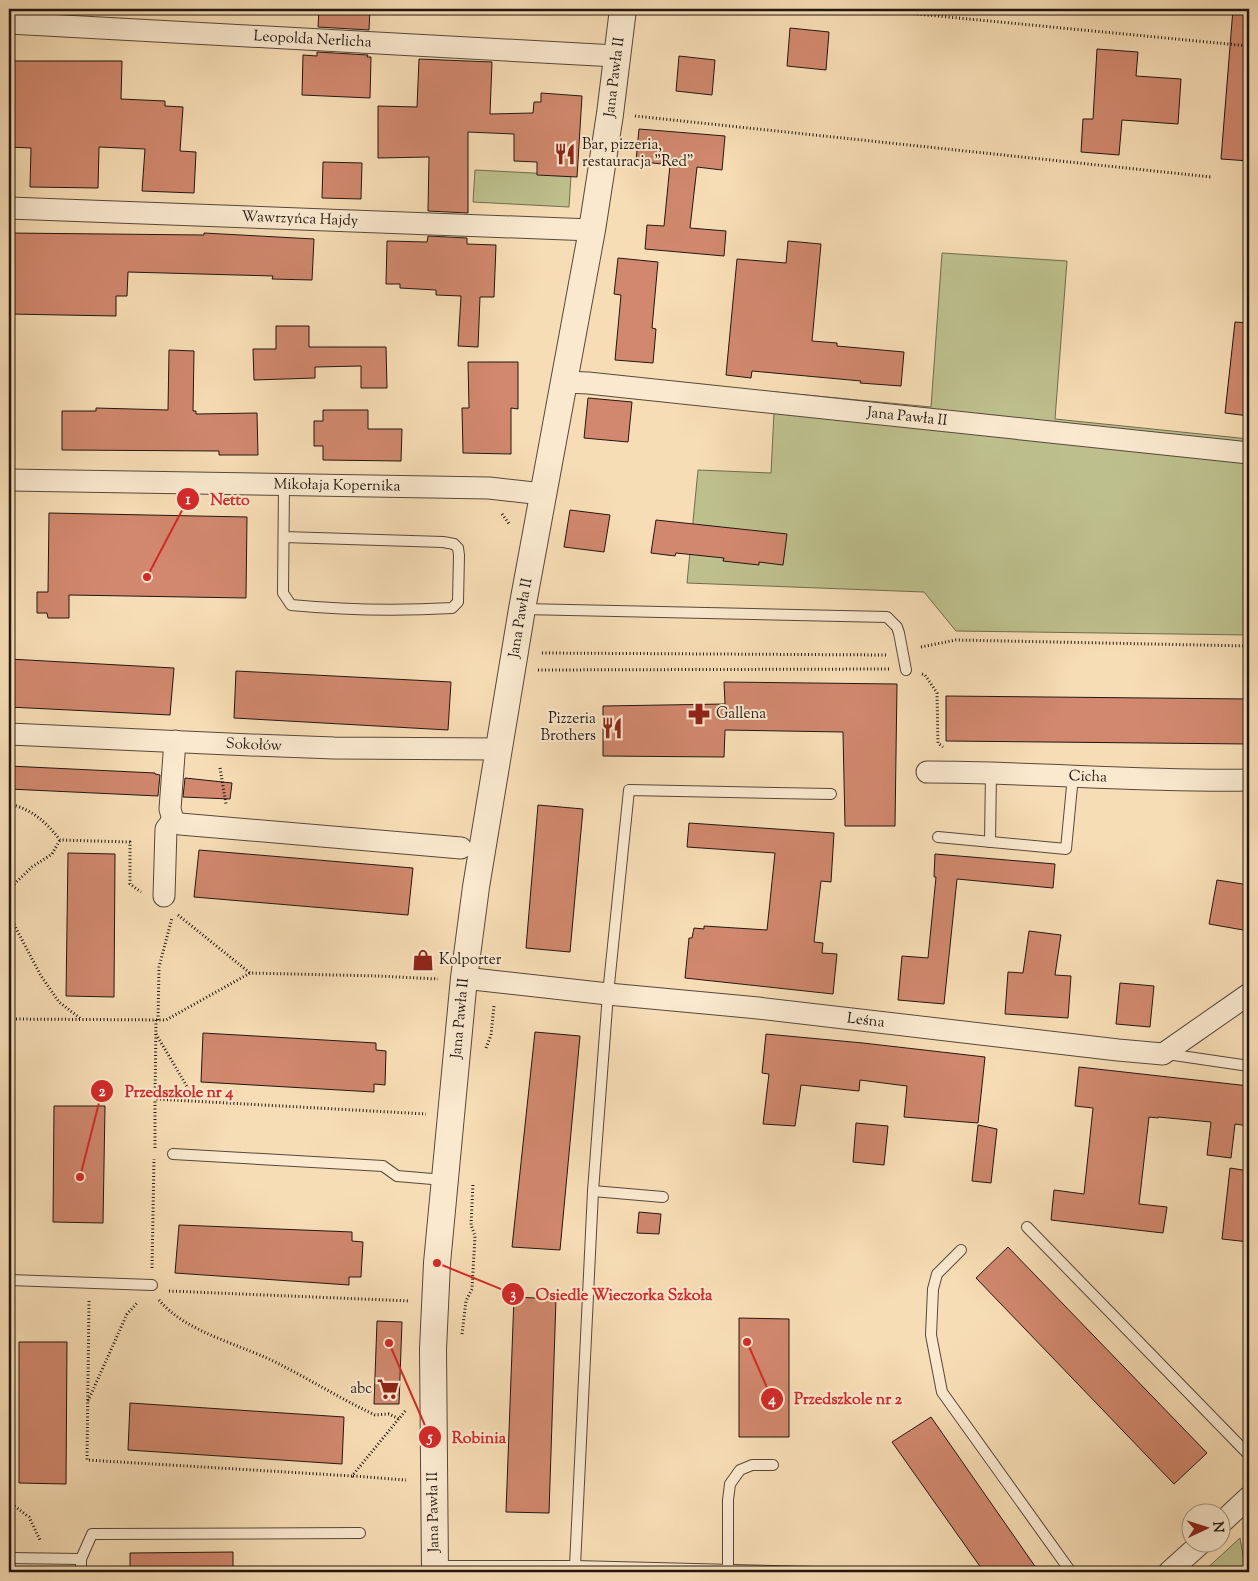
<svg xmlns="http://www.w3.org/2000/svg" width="1258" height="1581" viewBox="0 0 1258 1581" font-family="'Sorts Mill Goudy',serif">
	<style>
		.green { fill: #bdc08d; stroke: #6f6c4f }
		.building { fill: #d1886e; stroke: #211711 }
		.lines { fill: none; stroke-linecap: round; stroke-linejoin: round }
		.service-casing { stroke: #56483a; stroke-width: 12 }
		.minor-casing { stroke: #56483a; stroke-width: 23 }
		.tertiary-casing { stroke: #56483a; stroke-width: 28 }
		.path { stroke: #211711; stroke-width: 3; stroke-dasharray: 1 2.5; stroke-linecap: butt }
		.service { stroke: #fae9cf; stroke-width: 10 }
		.minor { stroke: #fae9cf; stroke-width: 21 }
		.tertiary { stroke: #fae9cf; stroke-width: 26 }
		.labels { text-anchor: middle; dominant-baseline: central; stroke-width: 4; stroke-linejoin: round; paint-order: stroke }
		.street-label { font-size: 15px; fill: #211711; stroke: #fae9cf }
		.poi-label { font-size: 15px; fill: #211711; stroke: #fae9cf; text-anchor: start }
		.leader { fill: none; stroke: #d62828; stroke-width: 2 }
		.callout-dot { fill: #d62828; stroke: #fae9cf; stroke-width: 2 }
		.mark-label { font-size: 15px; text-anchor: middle; font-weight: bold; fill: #fff }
		.callout-label { font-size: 16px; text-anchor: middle; font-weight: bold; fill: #d62828; stroke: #fae9cf; stroke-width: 4; stroke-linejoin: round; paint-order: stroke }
	</style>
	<rect width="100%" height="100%" fill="#f7ddb5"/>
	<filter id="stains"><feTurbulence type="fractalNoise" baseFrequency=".004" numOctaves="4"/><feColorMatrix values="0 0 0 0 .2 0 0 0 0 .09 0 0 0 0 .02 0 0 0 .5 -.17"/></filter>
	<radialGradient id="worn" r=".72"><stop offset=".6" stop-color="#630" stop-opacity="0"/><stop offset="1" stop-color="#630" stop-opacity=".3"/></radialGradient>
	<g class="green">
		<polygon points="475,170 571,175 569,207 473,202"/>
		<polygon points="942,253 1067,261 1055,419 1249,439 1249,635 956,631 924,592 687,583 698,470 771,473 775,392 931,407"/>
		<polygon points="1240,1538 1246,1572 1203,1572"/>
	</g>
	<g class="building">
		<polygon points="319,9 370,9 369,30 318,27"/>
		<polygon points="1233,9 1249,9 1249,161 1221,159"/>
		<polygon points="790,28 829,32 826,70 787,66"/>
		<polygon points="1097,49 1138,52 1136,76 1181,79 1178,124 1122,120 1119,155 1081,152 1083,119 1093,119"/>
		<polygon points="317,52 368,55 367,57 371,57 370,98 302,95 303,55 317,56"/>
		<polygon points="679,56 715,60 712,95 676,91"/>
		<polygon points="419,59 492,62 490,114 533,113 534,102 541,102 541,93 582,96 577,177 537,175 537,162 514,161 514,134 468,132 468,213 428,211 429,157 378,158 378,106 417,107"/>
		<polygon points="9,61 122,61 121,99 165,101 165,106 183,107 180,151 196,152 194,193 142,191 145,149 99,147 98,188 30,187 31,148 9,147"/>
		<polygon points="639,129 725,136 722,170 697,167 690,228 726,231 724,256 645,249 647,225 664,226 670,165 636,161"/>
		<polygon points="323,162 362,163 361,199 322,198"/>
		<polygon points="9,233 204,235 204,233 314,239 312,280 272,279 273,276 128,272 127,296 116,296 116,316 9,314"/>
		<polygon points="428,236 467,238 467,244 496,245 494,297 480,297 478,347 458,346 461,296 436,295 436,290 400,288 400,284 386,284 387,241 427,242"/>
		<polygon points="788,241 821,244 812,341 837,343 837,346 904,352 901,386 860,383 861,381 752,371 751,378 726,375 737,259 786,263"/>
		<polygon points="618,258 658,262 652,328 656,329 653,363 615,360 621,295 614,294"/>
		<polygon points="1235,322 1249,323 1249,416 1225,413"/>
		<polygon points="276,326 309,326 309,347 386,347 387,388 361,388 361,366 315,367 315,378 254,380 253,349 276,349"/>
		<polygon points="169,350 194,351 193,411 196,411 196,414 257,413 258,455 219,455 219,451 62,450 62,411 96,411 96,408 168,410"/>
		<polygon points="468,362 518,362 518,409 511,408 511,454 463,453 462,408 469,408"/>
		<polygon points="588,398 632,402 628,442 584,438"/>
		<polygon points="323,410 368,410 368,429 402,429 401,461 323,460 323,446 314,446 314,421 323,421"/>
		<polygon points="570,510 610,515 604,552 564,547"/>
		<polygon points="49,513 247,517 246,598 69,595 69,618 48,618 47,613 37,613 37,592 48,592"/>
		<polygon points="656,520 787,534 783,565 759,562 759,565 723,561 724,558 676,553 675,556 651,553"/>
		<polygon points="9,659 174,668 170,715 9,707"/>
		<polygon points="236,671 451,682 448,730 234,718"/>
		<polygon points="724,682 897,684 895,826 845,826 843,732 725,730 724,757 603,756 603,706 725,704"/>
		<polygon points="946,696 1249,699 1249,744 946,741"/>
		<polygon points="9,766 155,773 155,774 160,775 158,796 9,789"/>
		<polygon points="185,778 232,783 230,799 183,797"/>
		<polygon points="538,805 583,809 570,952 526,948"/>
		<polygon points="689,823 834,833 831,882 821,881 814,942 823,943 822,953 837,954 833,994 685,978 689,938 692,938 694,928 704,929 704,926 767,930 775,853 687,847"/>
		<polygon points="199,850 413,868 408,915 194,897"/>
		<polygon points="68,853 115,854 114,997 66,996"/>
		<polygon points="935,854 1055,864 1053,888 957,879 944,1004 898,1000 902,956 928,958 936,877 934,877"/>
		<polygon points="1217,880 1249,885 1249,931 1209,924"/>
		<polygon points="1029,931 1061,935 1055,975 1071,976 1068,1018 1005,1014 1008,972 1023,973"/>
		<polygon points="1120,983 1154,986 1150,1027 1116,1024"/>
		<polygon points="535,1032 580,1036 560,1250 512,1247"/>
		<polygon points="203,1033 376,1043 376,1050 386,1051 385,1085 374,1084 374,1092 201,1082"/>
		<polygon points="766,1034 863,1043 985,1057 978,1123 904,1117 907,1086 860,1080 859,1091 801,1085 795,1126 763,1124 769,1074 762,1073"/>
		<polygon points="1079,1067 1249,1086 1249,1126 1235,1124 1231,1158 1207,1155 1211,1122 1158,1117 1158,1118 1149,1117 1139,1204 1167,1207 1163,1233 1051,1220 1054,1190 1084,1194 1093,1108 1075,1106"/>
		<polygon points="54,1106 105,1106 103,1223 53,1222"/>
		<polygon points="856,1123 888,1126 884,1165 853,1162"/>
		<polygon points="978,1125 997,1129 991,1183 972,1181"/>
		<polygon points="1230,1168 1249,1171 1249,1242 1222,1239"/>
		<polygon points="639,1212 661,1214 659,1234 637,1233"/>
		<polygon points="179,1225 352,1232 352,1241 363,1242 361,1277 349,1277 349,1285 175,1273"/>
		<polygon points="1008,1247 1207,1453 1174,1484 976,1278"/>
		<polygon points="514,1297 556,1299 549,1513 506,1512"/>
		<polygon points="739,1318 789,1319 789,1437 739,1437"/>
		<polygon points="377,1321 402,1322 399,1404 374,1404"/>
		<polygon points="19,1342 67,1342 66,1484 19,1483"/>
		<polygon points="130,1403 344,1417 342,1464 128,1450"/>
		<polygon points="931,1417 1039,1572 984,1572 892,1442"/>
		<polygon points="233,1552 233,1572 130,1572 130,1553"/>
	</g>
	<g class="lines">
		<g class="service-casing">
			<g id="service">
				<path d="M284,537L443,542L454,544L458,548L459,555L458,602L452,608C399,611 344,610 291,605L283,593L284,484"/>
				<polyline points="523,609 887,617 897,627 899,633 906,670"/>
				<polyline points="938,837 1066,849 1073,776"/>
				<polyline points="990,842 991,772"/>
				<polyline points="1167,1054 1249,1066"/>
				<polyline points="173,1154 383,1166 397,1176 444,1180"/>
				<polyline points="593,1191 663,1197"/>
				<polyline points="1027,1227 1249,1455"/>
				<polyline points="961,1250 937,1274 933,1289 931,1335 942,1392 1071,1572"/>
				<polyline points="9,1280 152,1285"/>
				<polyline points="9,1558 81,1559 92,1534 360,1533"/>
				<polyline points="436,1566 575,1566 815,1572"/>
				<polyline points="575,1566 593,1191 608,994 629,790 831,794"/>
				<polyline points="728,1570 728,1500 730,1484 740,1470 752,1465 773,1465"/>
				<polyline points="81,1572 81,1559"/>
			</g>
		</g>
		<g class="minor-casing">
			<g id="minor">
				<path id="s1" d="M9,23L616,56"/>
				<path id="s2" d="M9,208L592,230"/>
				<path id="s3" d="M565,382L588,383L1249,453"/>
				<path id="s4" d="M9,480L489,488L543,494"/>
				<path id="s5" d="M9,734L251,745L334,748L499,749"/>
				<polyline points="175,741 170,809 173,820 180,824 461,848"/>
				<path id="s6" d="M927,772C1035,772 1142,782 1249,780"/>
				<polyline points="164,896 166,829 173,820"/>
				<path id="s7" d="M464,978L608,994L758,1008L1118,1050L1163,1054L1249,994"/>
				<polyline points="1220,1524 1249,1497"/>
				<polyline points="1169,1572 1200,1544"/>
			</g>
		</g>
		<g class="tertiary-casing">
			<g id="tertiary">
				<path id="s8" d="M435,1572L433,1349L437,1263L464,978L476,887L522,609L592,230L610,114L623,9"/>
			</g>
		</g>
		<g class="path">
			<polyline points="865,9 1249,46"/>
			<polyline points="635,116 1211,177"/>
			<polyline points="502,514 510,525"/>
			<polyline points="921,647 956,640 1249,646"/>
			<polyline points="542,653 886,655"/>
			<polyline points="538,670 889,669"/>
			<polyline points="922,674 925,675 937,693 938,743 943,747"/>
			<polyline points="220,768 226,804"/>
			<path d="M9,804C32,809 46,822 60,840L130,842V884L141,892"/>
			<polyline points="9,889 32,867 52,854 60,840"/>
			<polyline points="9,915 41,976 59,1002 81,1019"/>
			<polyline points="178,915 250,973"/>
			<polyline points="9,1019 166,1020 250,973 378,976 438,979"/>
			<polyline points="156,1020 155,1099 426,1114"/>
			<polyline points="158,1020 159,967 172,918"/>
			<polyline points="156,1034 195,1100"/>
			<polyline points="486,1048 491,1035 494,1006"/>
			<polyline points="155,1148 155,1099"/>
			<polyline points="152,1268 154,1159"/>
			<polyline points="169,1291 410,1301"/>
			<path d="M159,1300C187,1334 245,1345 283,1366C314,1382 343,1400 375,1415L389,1414L399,1419"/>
			<polyline points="89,1301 87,1460 352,1476 406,1410"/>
			<polyline points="462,1334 466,1301 472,1289 475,1236 471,1225 473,1183"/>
			<polyline points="88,1401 127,1314 138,1302"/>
			<polyline points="353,1476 406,1480"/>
			<polyline points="9,1502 29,1517 40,1540"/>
			<polyline points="1246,1531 1249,1560"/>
		</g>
		<use href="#service" class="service"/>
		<use href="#minor" class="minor"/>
		<use href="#tertiary" class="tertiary"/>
	</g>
	<defs>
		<g id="restaurant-bare" transform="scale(1.725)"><path d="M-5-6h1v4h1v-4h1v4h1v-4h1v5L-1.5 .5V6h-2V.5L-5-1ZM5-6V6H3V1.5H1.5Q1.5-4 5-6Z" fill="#8f2418" stroke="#fae9cf" stroke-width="2.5" paint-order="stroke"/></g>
		<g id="pharmacy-bare" transform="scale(1.725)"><path d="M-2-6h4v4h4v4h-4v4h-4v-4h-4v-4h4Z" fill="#8f2418" stroke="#fae9cf" stroke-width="2.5" paint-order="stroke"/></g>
		<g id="shop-bare" transform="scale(1.725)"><path d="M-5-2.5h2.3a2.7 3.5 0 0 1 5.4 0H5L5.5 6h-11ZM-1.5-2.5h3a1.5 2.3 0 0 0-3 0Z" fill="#8f2418" stroke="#fae9cf" stroke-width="2.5" paint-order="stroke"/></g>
		<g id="supermarket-bare" transform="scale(1.725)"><path d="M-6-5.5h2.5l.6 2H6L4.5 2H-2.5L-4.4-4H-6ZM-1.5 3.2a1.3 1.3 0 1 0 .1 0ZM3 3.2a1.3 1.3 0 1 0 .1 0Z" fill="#8f2418" stroke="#fae9cf" stroke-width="2.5" paint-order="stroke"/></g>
	</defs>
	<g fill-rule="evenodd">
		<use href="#restaurant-bare" x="565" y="154"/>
		<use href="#pharmacy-bare" x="699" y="714"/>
		<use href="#restaurant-bare" x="612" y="728"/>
		<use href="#shop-bare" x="423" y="960"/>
		<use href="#supermarket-bare" x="388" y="1389"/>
	</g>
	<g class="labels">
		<g class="street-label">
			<text stroke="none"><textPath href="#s1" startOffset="304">Leopolda Nerlicha</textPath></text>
			<text stroke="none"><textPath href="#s8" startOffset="1509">Jana Pawła II</textPath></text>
			<text stroke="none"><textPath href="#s2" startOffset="291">Wawrzyńca Hajdy</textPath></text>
			<text stroke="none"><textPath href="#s3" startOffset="344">Jana Pawła II</textPath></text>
			<text stroke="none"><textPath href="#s4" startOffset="328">Mikołaja Kopernika</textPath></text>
			<text stroke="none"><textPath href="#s8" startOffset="960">Jana Pawła II</textPath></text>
			<text stroke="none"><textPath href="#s5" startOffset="245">Sokołów</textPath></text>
			<text stroke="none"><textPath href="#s6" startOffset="161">Cicha</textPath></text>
			<text stroke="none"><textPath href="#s8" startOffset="555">Jana Pawła II</textPath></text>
			<text stroke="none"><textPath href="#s7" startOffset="404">Leśna</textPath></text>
			<text transform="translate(434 1512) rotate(-91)">Jana Pawła II</text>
		</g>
		<g class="poi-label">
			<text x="582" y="145">Bar, pizzeria,<tspan x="582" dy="17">restauracja "Red"</tspan></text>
			<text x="716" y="714">Gallena</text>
			<text x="596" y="719" text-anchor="end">Pizzeria<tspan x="596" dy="17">Brothers</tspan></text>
			<text x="439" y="960">Kolporter</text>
			<text x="372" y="1389" text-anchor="end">abc</text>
		</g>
	</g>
	<path class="leader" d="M147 577L188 499M80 1177L102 1091M437 1263L513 1294M747 1342L772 1399M389 1343L430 1437"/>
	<g class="callout-dot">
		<circle cx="147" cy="577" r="5"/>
		<circle cx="80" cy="1177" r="5"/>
		<circle cx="437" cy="1263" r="5"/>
		<circle cx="747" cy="1342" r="5"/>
		<circle cx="389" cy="1343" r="5"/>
		<circle cx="188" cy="499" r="12"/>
		<circle cx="102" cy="1091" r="12"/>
		<circle cx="513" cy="1294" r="12"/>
		<circle cx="772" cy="1399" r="12"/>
		<circle cx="430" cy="1437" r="12"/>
	</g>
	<g class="mark-label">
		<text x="188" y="504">1</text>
		<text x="102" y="1096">2</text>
		<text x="513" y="1299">3</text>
		<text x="772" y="1404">4</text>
		<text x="430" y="1442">5</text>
	</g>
	<g class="callout-label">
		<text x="230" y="505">Netto</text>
		<text x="179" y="1097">Przedszkole nr 4</text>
		<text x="624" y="1300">Osiedle Wieczorka Szkoła</text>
		<text x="848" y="1404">Przedszkole nr 2</text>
		<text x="479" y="1443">Robinia</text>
	</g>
	<rect width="1258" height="1581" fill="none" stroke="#f7ddb5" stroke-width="30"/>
	<rect x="10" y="10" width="1238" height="1561" fill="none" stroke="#211711" stroke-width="2.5"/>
	<rect x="15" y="15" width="1228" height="1551" fill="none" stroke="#211711"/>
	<g transform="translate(1206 1528) rotate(86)"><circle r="24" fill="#fae9cf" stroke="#a39583"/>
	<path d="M0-4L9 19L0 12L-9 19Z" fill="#8f2418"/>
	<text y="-8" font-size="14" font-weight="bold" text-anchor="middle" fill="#211711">N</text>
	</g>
	<rect width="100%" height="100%" filter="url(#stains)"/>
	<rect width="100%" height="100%" fill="url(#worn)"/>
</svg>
